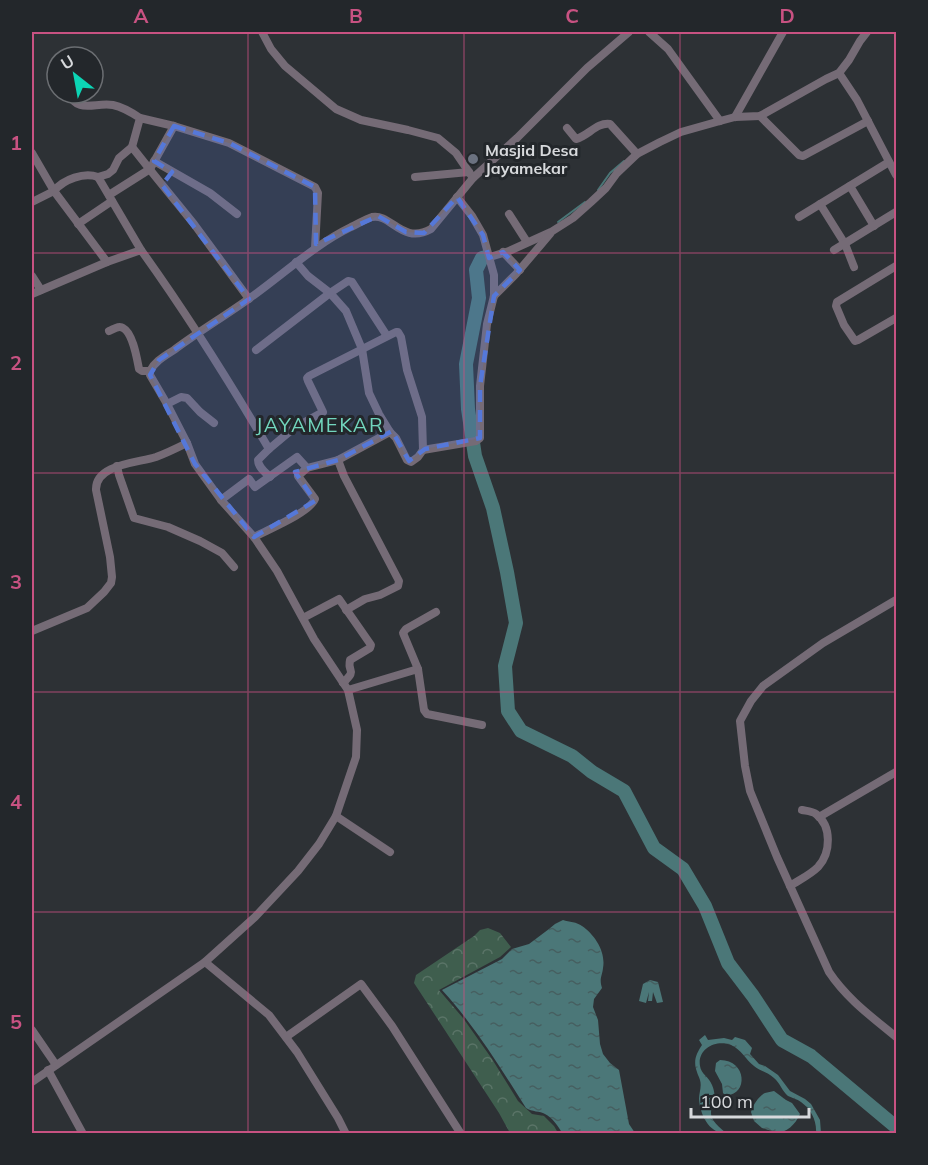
<svg xmlns="http://www.w3.org/2000/svg" width="928" height="1165" viewBox="0 0 928 1165" font-family="Mulish,sans-serif">
	<style>
		.forest { fill: url(#forest-crowns) }
		.water { fill: url(#water-ripples) }
		.lines { fill: none; stroke-linecap: round; stroke-linejoin: round }
		.stream { stroke: #4b7778; stroke-width: 2 }
		.river { stroke: #4b7778; stroke-width: 14 }
		.street { stroke: #756b76; stroke-width: 8 }
		.marked { fill: #5578d9; fill-opacity: 0.2; stroke: #5578d9; stroke-width: 4.5; stroke-dasharray: 12 8; stroke-linejoin: round }
		.grid { fill: none; stroke: #c85282; stroke-width: 1.5; stroke-opacity: 0.55 }
		.worship-dot { fill: #6b7280; stroke: #23272b; stroke-width: 2 }
		.labels { text-anchor: middle; dominant-baseline: central; stroke-width: 6; stroke-linejoin: round; paint-order: stroke }
		.poi-label { font-size: 16px; font-weight: bold; fill: #d7d9dc; stroke: #23272b; text-anchor: start }
		.quarter-label { font-size: 20px; letter-spacing: 1.5px; fill: #72d6be; stroke: #23272b }
		.neatline { fill: none; stroke: #c85282; stroke-width: 2 }
		.grid-label { font-size: 20px; text-anchor: middle; font-weight: bold; fill: #c85282 }
	</style>
	<defs>
		<pattern id="forest-crowns" width="20" height="18" patternUnits="userSpaceOnUse" patternTransform="scale(1.5)"><rect width="20" height="18" fill="#3f5e4e"/><path d="M2 6a3 3 0 1 1 6 0M12 15a3 3 0 1 1 6 0" fill="none" stroke="#5a7467"/></pattern>
		<pattern id="water-ripples" width="26" height="14" patternUnits="userSpaceOnUse" patternTransform="scale(1.5)"><rect width="26" height="14" fill="#4b7778"/><path d="M2 4q2-2 4 0t4 0M15 11q2-2 4 0t4 0" fill="none" stroke="#465f60"/></pattern>
	</defs>
	<rect width="100%" height="100%" fill="#2d3135"/>
	<polygon class="forest" points="488,928 500,933 511,947 500,957 439,990 463,1018 492,1059 518,1101 532,1114 544,1116 554,1126 558,1133 510,1133 499,1113 414,983 416,975 474,936 480,930"/>
	<g class="water">
		<path d="M563,920C569,922 577,922 582,926C595,935 606,952 603,968C602,977 599,978 602,988L594,999L593,1007L598,1020L600,1044L603,1054L610,1063L619,1070L629,1124L635,1133H562C559,1127 552,1117 545,1114C540,1111 532,1112 526,1108C500,1067 475,1026 442,990L502,959L512,949L529,944L549,929L555,924Z"/>
		<polygon points="650,980 658,982 663,1002 657,1003 653,992 652,1001 648,1001 649,992 646,1003 639,1001 643,984"/>
		<path d="M705,1035L708,1040L724,1038L732,1040L735,1037L745,1040L752,1048L750,1054L759,1064L765,1066L778,1075L790,1091L805,1099L811,1104L820,1120L821,1133H816C817,1121 811,1109 801,1102C797,1099 792,1098 788,1096C782,1091 780,1083 774,1078C768,1072 760,1071 754,1066C745,1059 742,1050 731,1045C716,1039 697,1049 700,1066C701,1074 709,1077 712,1085C722,1108 696,1110 726,1133C709,1134 700,1114 699,1099C699,1093 702,1087 700,1080C700,1079 697,1073 697,1072C693,1061 696,1054 702,1045L699,1040Z"/>
		<path d="M720,1060C748,1060 748,1097 725,1095L723,1093L722,1084L715,1071L716,1063Z"/>
		<path d="M774,1091L786,1100L792,1103L800,1114C795,1125 786,1134 773,1133L772,1131L762,1128L754,1121L751,1112C753,1105 759,1096 765,1093C768,1092 771,1092 774,1091Z"/>
	</g>
	<g class="lines">
		<g class="stream">
			<polyline points="598,190 610,173 624,161"/>
			<polyline points="558,222 585,202"/>
		</g>
		<polyline class="river" points="486,257 482,258 476,270 479,298 466,364 468,409 475,456 493,508 507,572 516,623 505,666 508,711 521,731 572,756 592,772 624,791 654,848 683,869 705,906 728,963 753,996 782,1040 811,1056 896,1127"/>
		<g class="street">
			<polyline points="262,32 271,49 285,66 336,109 361,120 408,130 438,138 456,153 473,178"/>
			<polyline points="649,32 668,49 720,121"/>
			<polyline points="839,73 857,100 896,175"/>
			<path d="M69,93C77,114 95,102 113,105C123,107 131,112 140,118L132,147"/>
			<polyline points="760,116 799,155 803,156 868,121"/>
			<polyline points="735,117 783,32"/>
			<polyline points="140,118 174,126 229,143 315,187 318,193 315,248"/>
			<path d="M567,128L576,139C588,136 597,122 610,124L637,154"/>
			<polyline points="32,153 54,191 32,202"/>
			<polyline points="154,161 210,193 237,214"/>
			<path d="M98,177C84,172 64,179 54,191L107,262"/>
			<polyline points="415,177 469,172"/>
			<polyline points="850,186 874,226"/>
			<polyline points="109,195 150,169 174,126"/>
			<polyline points="820,204 845,244 854,267"/>
			<polyline points="509,214 527,242"/>
			<polyline points="799,217 889,162"/>
			<polyline points="78,224 112,201"/>
			<polyline points="141,250 98,177 108,174 113,170 119,158 132,147 155,176 194,224 249,299"/>
			<polyline points="834,250 896,212"/>
			<polyline points="503,252 520,270"/>
			<polyline points="490,257 509,251 551,232 573,218 591,202 606,188 617,173 637,154 660,142 681,132 720,121 735,117 760,116 826,79 839,73 849,60 860,41 867,32"/>
			<polyline points="296,262 308,276 330,293 346,311 362,349 369,393 379,414 390,432 396,438 407,460 411,462 418,457 423,450 476,441 480,438 480,386 487,324 494,296 494,275 483,235 472,216 457,197"/>
			<polyline points="896,266 837,302 836,306 844,325 855,341 858,340 896,318"/>
			<polyline points="32,276 41,290"/>
			<path d="M32,294L107,262L141,250C187,314 229,381 269,449"/>
			<polyline points="494,296 516,274 550,234"/>
			<path d="M109,331C114,329 119,325 123,328C133,333 137,359 139,369L142,371H150"/>
			<polyline points="256,350 330,293 348,281 352,282 387,336"/>
			<path d="M150,371C155,361 165,356 174,350C198,332 225,316 250,298C284,274 314,245 351,227C358,224 365,219 372,217C391,213 402,245 431,229L473,178L517,138L587,68L629,32"/>
			<polyline points="167,404 181,397 187,398 200,412 214,423"/>
			<polyline points="338,460 344,476 399,581 398,586 380,595 365,599 346,610"/>
			<polyline points="117,466 119,475 134,518 168,527 200,541 222,553 234,567"/>
			<path d="M270,477C265,472 258,467 258,460L269,449L294,428L323,412L308,381L307,378L309,376L396,332H398L401,337L407,370L422,417L423,450"/>
			<polyline points="221,500 249,479 255,487 297,457 307,468 338,460 390,432"/>
			<path d="M254,537C269,529 309,513 315,499L298,476L307,468"/>
			<path d="M896,600L823,643L763,686L751,701L740,721L745,766L750,791L777,857L829,972C847,999 872,1017 896,1037"/>
			<path d="M303,618L339,599L371,645L370,648L350,660C347,674 358,668 343,683"/>
			<path d="M32,631L87,608L104,592L111,583L112,577L110,557L96,490C95,464 138,463 156,457C167,453 177,448 187,443"/>
			<polyline points="418,669 403,633 406,629 436,612"/>
			<polyline points="348,690 418,669 424,710 427,714 482,725"/>
			<polyline points="336,816 390,852"/>
			<polyline points="819,817 896,772"/>
			<path d="M790,886C799,880 810,875 818,867C831,853 832,826 816,814C812,811 807,811 802,810"/>
			<polyline points="205,962 269,1015 297,1052 338,1118 346,1134"/>
			<polyline points="32,1030 56,1065"/>
			<polyline points="286,1037 361,984 392,1026 461,1134"/>
			<polyline points="48,1070 83,1134"/>
			<polyline points="32,1082 205,962 255,917 298,871 319,844 336,816 356,757 357,730 348,690 314,639 277,571 254,537 221,500 195,464 187,443 167,404 150,375 150,371"/>
		</g>
	</g>
	<path class="marked" d="M174,126L229,143L315,187L316,244L378,216L406,232L424,233L457,197L483,235L489,258L503,252L520,270L494,296L480,386V438L425,449L409,461L392,431L338,460L295,472L315,501L254,537L195,464L150,375L159,360L249,299L162,185L172,172L154,161Z"/>
	<path class="grid" d="M248,32V1134M464,32V1134M680,32V1134M32,253H896M32,473H896M32,692H896M32,912H896"/>
	<circle class="worship-dot" cx="473" cy="159" r="6"/>
	<g class="labels">
		<g class="poi-label">
			<text x="485" y="150">Masjid Desa<tspan x="485" dy="18">Jayamekar</tspan></text>
		</g>
		<g class="quarter-label">
			<text x="320" y="424">JAYAMEKAR</text>
		</g>
	</g>
	<rect width="928" height="1165" fill="none" stroke="#23272b" stroke-width="66"/>
	<g transform="translate(75 75) rotate(329)"><circle r="28" fill="#23272b" stroke="#6b6e72" stroke-width="1.5"/>
	<path d="M0-4.5L10 22L0 15L-10 22Z" fill="#0cd5b5"/>
	<text y="-9" font-size="16" font-weight="bold" text-anchor="middle" fill="#d7d9dc">U</text>
	</g>
	<path d="M691 1108v9h118v-9" fill="none" stroke="#d7d9dc" stroke-width="3"/>
	<text x="700" y="1108" font-size="18" fill="#d7d9dc" stroke="#23272b" stroke-width="4.5" paint-order="stroke">100 m</text>
	<rect x="33" y="33" width="862" height="1099" class="neatline"/>
	<g class="grid-label">
		<text x="141" y="23">A</text>
		<text x="356" y="23">B</text>
		<text x="572" y="23">C</text>
		<text x="787" y="23">D</text>
		<text x="16" y="150">1</text>
		<text x="16" y="370">2</text>
		<text x="16" y="589">3</text>
		<text x="16" y="809">4</text>
		<text x="16" y="1029">5</text>
	</g>
</svg>
